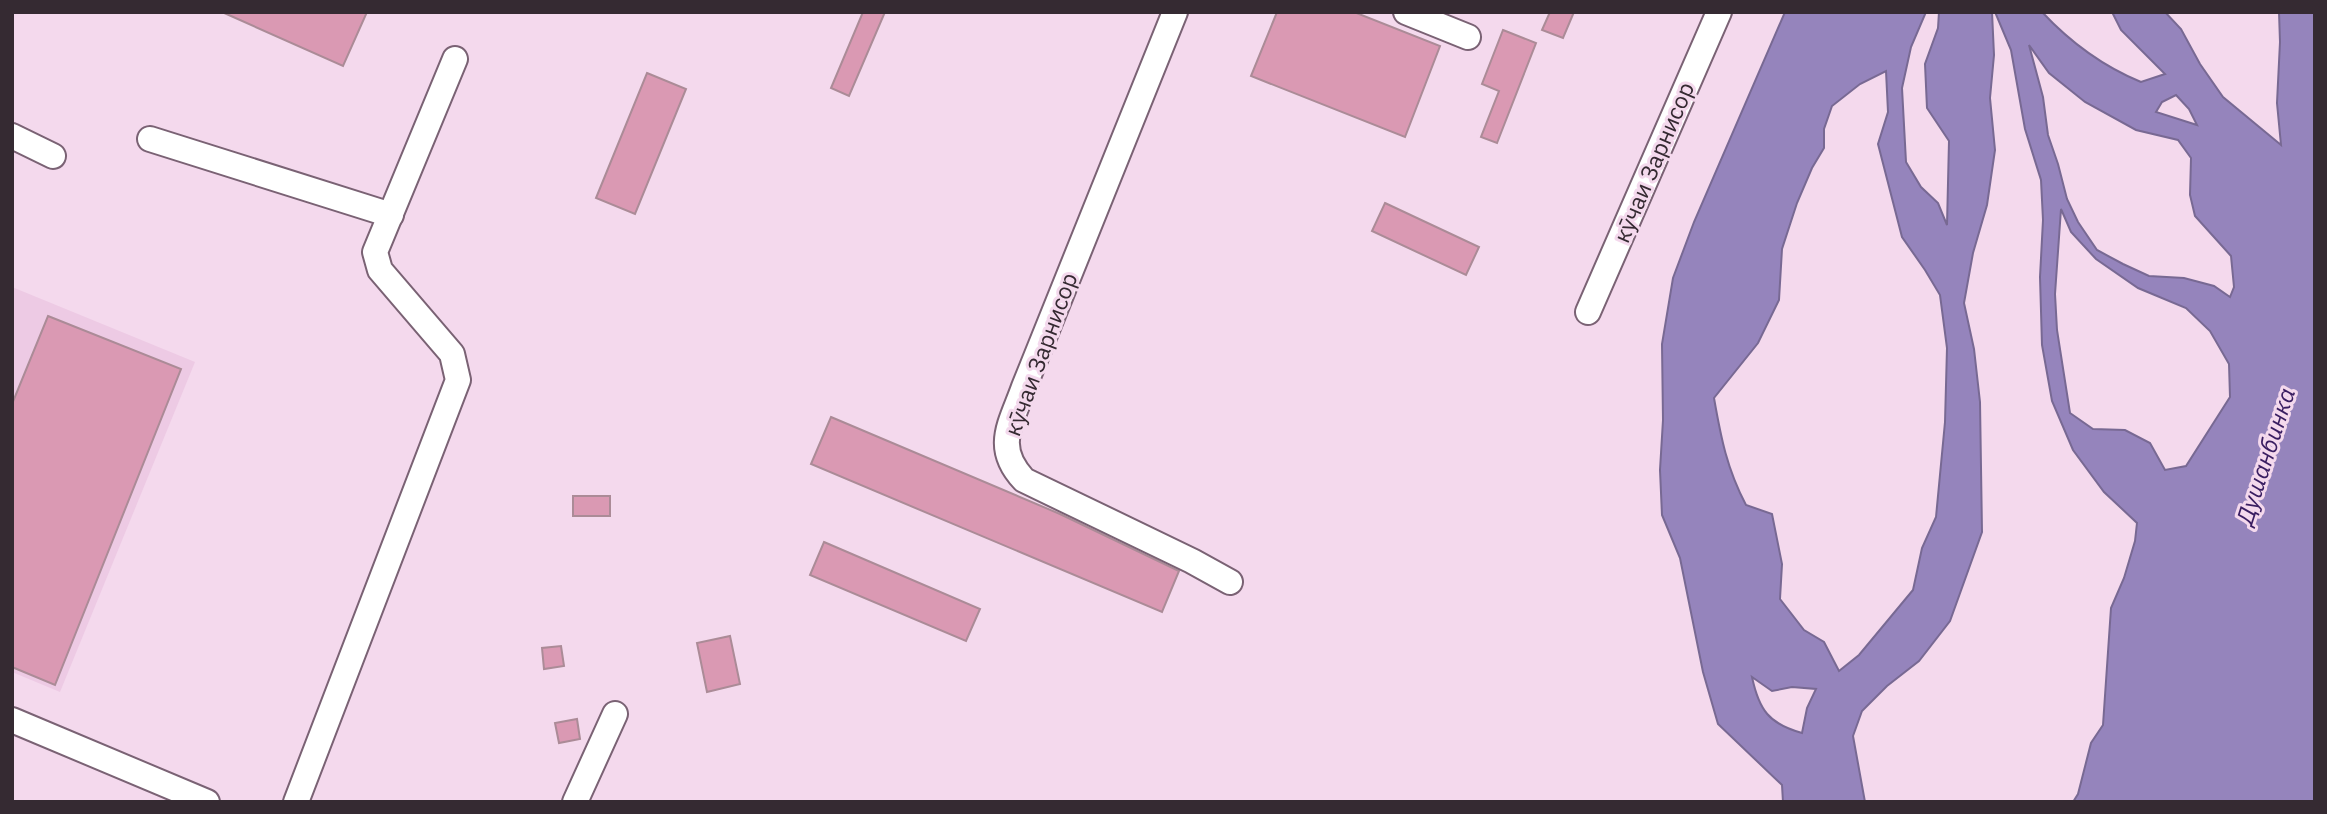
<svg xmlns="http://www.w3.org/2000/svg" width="2327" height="814" viewBox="0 0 2327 814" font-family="'IBM Plex Sans',sans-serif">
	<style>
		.built { fill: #edcae4 }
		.water { fill: #9584bc; stroke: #786993; stroke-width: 2; fill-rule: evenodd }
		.building { fill: #da99b3; stroke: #ab8b97; stroke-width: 2 }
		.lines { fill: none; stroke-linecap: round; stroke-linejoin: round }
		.minor-casing { stroke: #7a6274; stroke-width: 28 }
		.minor { stroke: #fff; stroke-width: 24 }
		.labels { text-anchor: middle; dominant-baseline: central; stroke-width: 6; stroke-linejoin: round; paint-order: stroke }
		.street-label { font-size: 23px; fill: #352a32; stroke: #f4d9ed }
		.water-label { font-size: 24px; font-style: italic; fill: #391d61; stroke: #f4d9ed }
	</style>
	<rect width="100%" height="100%" fill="#f4d9ed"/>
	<polygon class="built" points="12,287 195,362 60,692 12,672"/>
	<g class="water">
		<path d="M1785,12H1926L1911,47L1902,88L1906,162L1921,187L1938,203L1947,225L1949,141L1927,108L1925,64L1938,28L1939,12H1992L1994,55L1990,98L1995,150L1987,205L1973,253L1964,303L1974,349L1980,402L1982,532L1950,621L1919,661L1887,686L1862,711L1853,736L1865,802H1783L1782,785L1718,724L1703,672L1680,558L1662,515L1660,470L1663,420L1662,344L1673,278L1694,222ZM1886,71L1888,112L1878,144L1902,237L1925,270L1940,295L1947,348L1945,422L1936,517L1922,548L1913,590L1859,655L1839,671L1824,642L1804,630L1780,599L1782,564L1772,514L1746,505C1727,469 1721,438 1714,398L1758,343L1779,300L1782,249L1797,203L1812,168L1824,148V129L1832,106L1860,84ZM1752,677L1772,691L1792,687L1816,689L1807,708L1802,733C1769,724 1759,710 1752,677Z"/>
		<path d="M1995,12H2042C2071,43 2102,66 2141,82L2165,74L2121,30L2112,12H2165L2181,29L2200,64L2223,97L2281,145L2277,103L2280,42L2279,12H2315V802H2073L2078,794L2091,743L2103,725L2111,608L2124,578L2135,541L2137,523L2104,492L2073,450L2052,401L2042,345L2040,277L2043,220L2041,180L2025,129L2011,50ZM2029,45L2049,73L2085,102L2136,130L2178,140L2191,158L2190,195L2195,216L2231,256L2234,287L2230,297L2214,286L2184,278L2149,276L2123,264L2097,250L2078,222L2067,199L2058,164L2048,135L2043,97ZM2176,95L2189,109L2197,125L2156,112L2162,102ZM2061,209L2071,232L2096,259L2138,288L2186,308L2210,331L2229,364L2230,397L2186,466L2165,470L2150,443L2125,430L2093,429L2070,413L2057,330L2055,294Z"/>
	</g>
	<g class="building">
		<polygon points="222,12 367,12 343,66"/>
		<polygon points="863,12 885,12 849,96 831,88"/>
		<polygon points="1277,12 1354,12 1440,46 1405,137 1251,76"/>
		<polygon points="1550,12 1574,12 1563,38 1542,30"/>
		<polygon points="1503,30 1536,43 1497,143 1481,137 1499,91 1482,84"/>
		<polygon points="647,73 686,89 635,214 596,198"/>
		<polygon points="1385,203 1479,247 1466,275 1372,231"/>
		<polygon points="48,316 181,369 55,685 12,667 12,404"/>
		<polygon points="831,417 1060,514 1179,571 1162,612 811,464"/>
		<rect x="573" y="496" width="37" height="20"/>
		<polygon points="824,542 980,609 966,641 810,575"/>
		<polygon points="730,636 740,684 707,692 697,643"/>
		<polygon points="561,646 564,666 544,669 542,648"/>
		<polygon points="577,719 580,739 559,743 555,723"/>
	</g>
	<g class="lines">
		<g class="minor-casing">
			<g id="minor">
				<path d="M1175,12L1024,387C1011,424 993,447 1024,480L1192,561L1230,582"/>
				<polyline points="1406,12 1468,37"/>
				<polyline points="12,136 53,156"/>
				<polyline points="150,139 391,215"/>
				<polyline points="1588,312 1719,12"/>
				<polyline points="12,720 207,802"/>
				<polyline points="296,802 458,380 452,354 380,270 375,252 455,59"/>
				<polyline points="575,802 615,714"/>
			</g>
		</g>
		<use href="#minor" class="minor"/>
	</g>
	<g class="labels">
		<g class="street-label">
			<text transform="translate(1653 162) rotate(-67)">кӯчаи Зарнисор</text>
			<text transform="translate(1040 354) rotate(-70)">кӯчаи Зарнисор</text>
		</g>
		<g class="water-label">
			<text transform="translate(2265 456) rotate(-72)">Душанбинка</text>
		</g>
	</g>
	<rect width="2327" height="814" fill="none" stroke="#352a32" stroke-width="28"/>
</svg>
